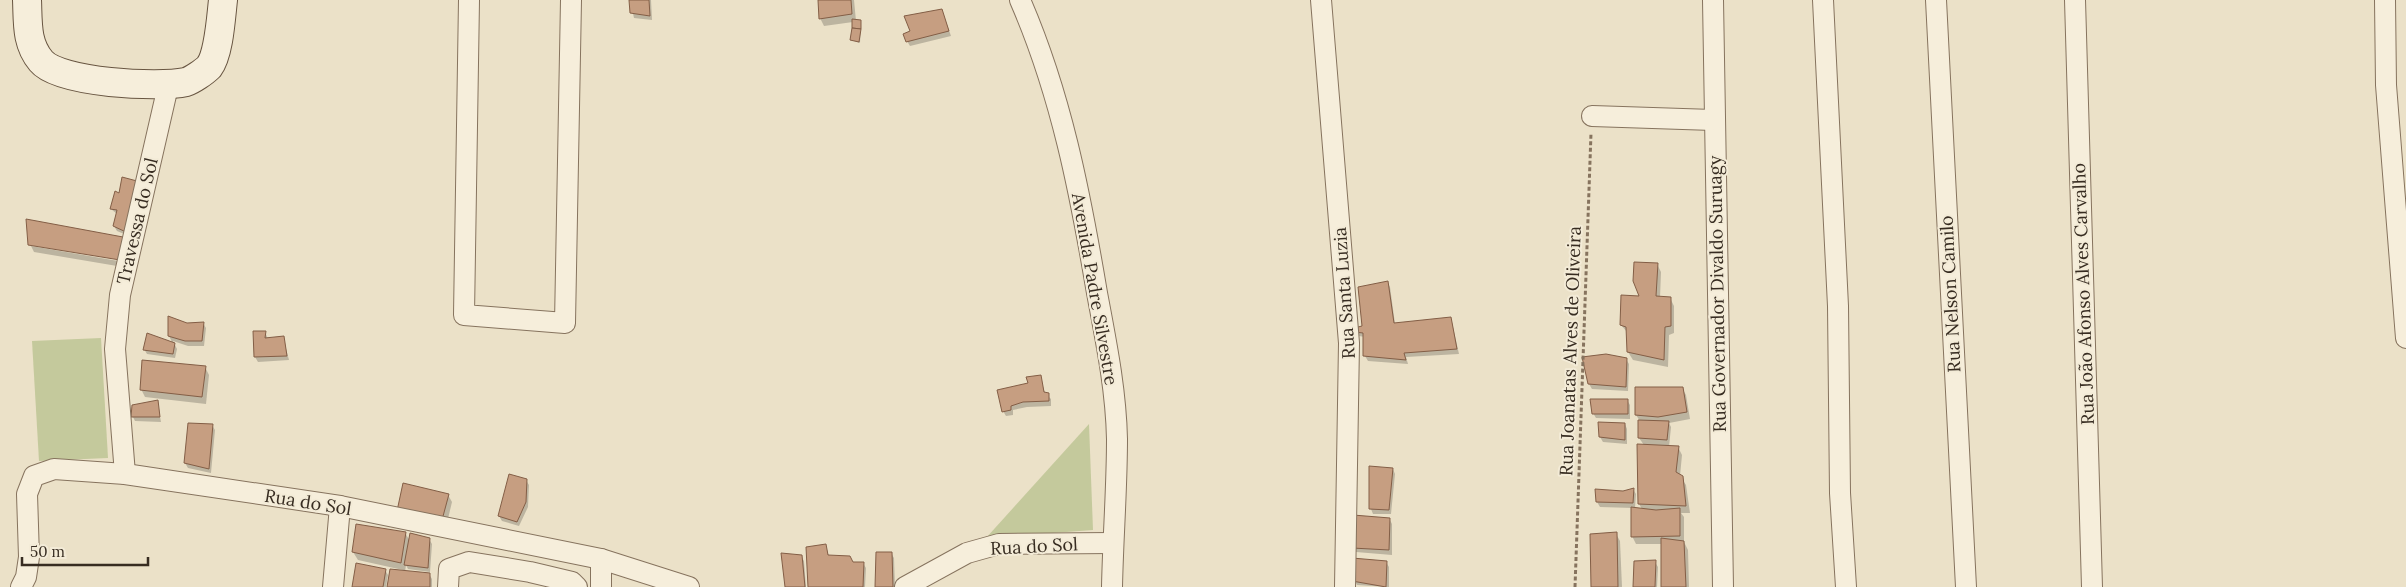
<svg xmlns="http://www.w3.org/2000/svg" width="2406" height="587" viewBox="0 0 2406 587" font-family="Lora,serif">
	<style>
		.green { fill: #c4c99c }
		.shadow { fill: #0003 }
		.building { fill: #c69e81; stroke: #835e46 }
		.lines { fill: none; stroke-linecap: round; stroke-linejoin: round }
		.street-casing { stroke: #86735e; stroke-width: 22 }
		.secondary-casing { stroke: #685541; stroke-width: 30 }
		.path { stroke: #86735e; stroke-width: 3; stroke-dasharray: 4 2.5; stroke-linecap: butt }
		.street { stroke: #f6eedb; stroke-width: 20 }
		.secondary { stroke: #f6eedb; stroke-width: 28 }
		.labels { text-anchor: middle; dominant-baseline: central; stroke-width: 4; stroke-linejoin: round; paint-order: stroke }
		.street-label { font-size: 18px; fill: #372c21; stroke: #f3ebd7 }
	</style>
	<rect width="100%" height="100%" fill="#ebe1c8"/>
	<g class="green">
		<polygon points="101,338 108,458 39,461 32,341"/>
		<polygon points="1089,424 1093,530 986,538"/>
	</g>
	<g class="shadow">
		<polygon points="630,0 651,0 652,20 634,18"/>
		<polygon points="819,0 854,0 856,21 861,23 860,43 851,40 853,22 824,26 820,18"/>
		<polygon points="942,10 951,36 910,46 907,41"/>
		<polygon points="115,193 129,236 117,231 114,226 117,214 111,209"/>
		<polygon points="30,244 31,246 124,262 123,267 34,252"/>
		<polygon points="1657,264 1661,272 1660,298 1670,298 1674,306 1674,333 1669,335 1668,367 1633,360 1628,352 1628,333 1621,325 1641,297"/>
		<polygon points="1387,282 1390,287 1395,324 1451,318 1459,354 1406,357 1408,364 1368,361 1365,356 1365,337 1359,336 1356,331 1363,327"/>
		<polygon points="203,323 206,328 204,346 188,346 173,341 177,349 175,358 147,354 144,349 173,344 169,336 186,325"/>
		<polygon points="265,332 268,339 283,337 289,360 258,362 255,357"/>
		<polygon points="1626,359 1629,364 1628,391 1592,389 1589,384"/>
		<polygon points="205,367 209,375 206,404 145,397 141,389"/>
		<polygon points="1040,377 1045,393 1051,399 1051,406 1027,407 1013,410 1013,415 1006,416 1003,411 1029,384"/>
		<polygon points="1682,388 1686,395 1690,419 1669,423 1671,427 1669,447 1678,447 1682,455 1680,476 1686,485 1690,513 1681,513 1684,517 1684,542 1688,550 1689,587 1662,587 1662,544 1636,544 1632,536 1633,508 1600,507 1597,502 1633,489 1636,494 1635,508 1642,509 1639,504 1644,445 1639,438 1640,421 1636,415"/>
		<polygon points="1627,400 1630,405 1630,419 1596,418 1593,413"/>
		<polygon points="157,401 161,422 135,421 133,417"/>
		<polygon points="1625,424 1627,429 1627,444 1603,442 1600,437"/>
		<polygon points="212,425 215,430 211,473 188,468 185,463"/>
		<polygon points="1393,469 1395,474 1391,514 1373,514 1371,509"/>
		<polygon points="526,480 529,485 528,507 519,526 502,521 499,516"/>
		<polygon points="448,495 452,502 446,527 403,519"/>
		<polygon points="1390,520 1392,524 1392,555 1356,552 1353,547"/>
		<polygon points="405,533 410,541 429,539 432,544 430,572 408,569 406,565 405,572 429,574 432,579 432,587 389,587 403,570 358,560 353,552"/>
		<polygon points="1616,534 1620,541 1622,587 1592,587"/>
		<polygon points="826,546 829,557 853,563 863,563 866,568 865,587 809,587"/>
		<polygon points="891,553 894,558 895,587 877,587"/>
		<polygon points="801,556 804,561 806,587 787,587"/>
		<polygon points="1386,562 1389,567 1389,587 1357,585 1354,580"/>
		<polygon points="1655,562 1658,567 1657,587 1635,587"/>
		<polygon points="385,570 388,575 386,587 353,587"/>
	</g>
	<g class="building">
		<polygon points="629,0 649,0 650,16 630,13"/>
		<polygon points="818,0 851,0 852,14 819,19"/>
		<polygon points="942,9 949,31 906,42 903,34 910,31 904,16"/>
		<polygon points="852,19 861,20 861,29 852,28"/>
		<polygon points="852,28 861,29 859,42 850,40"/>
		<polygon points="122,177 137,181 126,232 113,226 117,210 110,209 115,191 119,193"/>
		<polygon points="26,219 123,237 120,260 28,245"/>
		<polygon points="1634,262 1658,263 1656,296 1671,297 1671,326 1665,327 1664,360 1627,352 1626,327 1620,325 1621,295 1639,296 1633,281"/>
		<polygon points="1388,281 1394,323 1451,317 1457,349 1404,353 1406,360 1363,356 1363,333 1355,332 1354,328 1362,326 1358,287"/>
		<polygon points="168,316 187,323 204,322 202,341 185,341 168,336"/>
		<polygon points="253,331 266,331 265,338 284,336 287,356 254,357"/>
		<polygon points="147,333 175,343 173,354 143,350"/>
		<polygon points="1606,354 1627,358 1626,387 1588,384 1582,357"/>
		<polygon points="142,360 206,366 202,397 140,390"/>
		<polygon points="1041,375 1044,392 1049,393 1049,401 1023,402 1011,406 1011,410 1002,412 997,390 1028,383 1026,377"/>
		<polygon points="1635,387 1683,387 1687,412 1658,417 1635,415"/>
		<polygon points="1590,399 1628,399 1628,414 1592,414"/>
		<polygon points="158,400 160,417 131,417 132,405"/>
		<polygon points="1638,420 1669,421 1667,440 1638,438"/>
		<polygon points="1598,422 1625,423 1625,440 1599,437"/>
		<polygon points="188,423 213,424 209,469 184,463"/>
		<polygon points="1637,444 1679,446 1676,472 1683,476 1686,506 1638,504"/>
		<polygon points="1369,466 1393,468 1389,510 1369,509"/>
		<polygon points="509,474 527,479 526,502 517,522 498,516"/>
		<polygon points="403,483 449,494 442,520 397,511"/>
		<polygon points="1634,488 1633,503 1596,502 1595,489 1623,491"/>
		<polygon points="1631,507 1656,510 1680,508 1680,536 1631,537"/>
		<polygon points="1353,515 1390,518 1389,550 1352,548"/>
		<polygon points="356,524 406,532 401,563 352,552"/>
		<polygon points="1617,532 1618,587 1591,587 1590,534"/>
		<polygon points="410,533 430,538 428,568 404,565"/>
		<polygon points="1661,538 1684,541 1686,587 1661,587"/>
		<polygon points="826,544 828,555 850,556 853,562 864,562 863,587 808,587 806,547"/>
		<polygon points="876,552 892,552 893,587 875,587"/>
		<polygon points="781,553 802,555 805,587 785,587"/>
		<polygon points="1352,558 1387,561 1386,587 1352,581"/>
		<polygon points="1656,560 1655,587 1633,587 1634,561"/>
		<polygon points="356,563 386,569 383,587 352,587"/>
		<polygon points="390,569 430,573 430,587 387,587"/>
	</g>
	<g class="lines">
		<g class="street-casing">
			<g id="street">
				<polyline points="469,0 464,315 565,323 571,0"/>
				<path d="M1020,0C1061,94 1080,192 1097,293C1106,341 1116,390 1117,439C1117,488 1113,538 1112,587"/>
				<polyline points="1321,0 1349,343 1345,587"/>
				<polyline points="1713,0 1723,587"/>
				<polyline points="1823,0 1838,306 1840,493 1846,587"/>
				<polyline points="1936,0 1966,587"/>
				<polyline points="2075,0 2092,587"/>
				<polyline points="2385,0 2386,85 2406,338"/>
				<polyline points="1592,116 1713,120"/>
				<polyline points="125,474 115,349 120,295 169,82"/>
				<polyline points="601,559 601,587"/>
				<polyline points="21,587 26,577 29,557 27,494 34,476 54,469 125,474 340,506 601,559 689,587"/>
				<polyline points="333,587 340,506"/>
				<polyline points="448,587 449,569 469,562 530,572 572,582 577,587"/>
				<polyline points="905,587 967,553 999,544 1113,543"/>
			</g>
		</g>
		<g class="secondary-casing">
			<path id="secondary" d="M27,0C28,23 26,43 41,61C59,83 159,88 186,82C192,80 204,72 209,67C219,54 221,17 223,0"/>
		</g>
		<polyline class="path" points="1575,587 1591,133"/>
		<use href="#street" class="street"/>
		<use href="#secondary" class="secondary"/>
	</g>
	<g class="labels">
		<g class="street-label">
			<text transform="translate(137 221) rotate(-77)">Travessa do Sol</text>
			<text transform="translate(1095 289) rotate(80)">Avenida Padre Silvestre</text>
			<text transform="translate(1344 293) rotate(-94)">Rua Santa Luzia</text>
			<text transform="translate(1717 294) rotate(-91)">Rua Governador Divaldo Suruagy</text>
			<text transform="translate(1950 294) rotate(-93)">Rua Nelson Camilo</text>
			<text transform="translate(2083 294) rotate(-92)">Rua João Afonso Alves Carvalho</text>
			<text transform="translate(1570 351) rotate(-88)">Rua Joanatas Alves de Oliveira</text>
			<text transform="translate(308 502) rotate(9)">Rua do Sol</text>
			<text transform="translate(1034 546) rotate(-3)">Rua do Sol</text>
		</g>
	</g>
	<path d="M22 557v8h126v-8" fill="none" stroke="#372c21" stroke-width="2.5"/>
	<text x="30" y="557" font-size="15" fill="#372c21" stroke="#f3ebd7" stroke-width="4" paint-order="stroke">50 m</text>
</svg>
